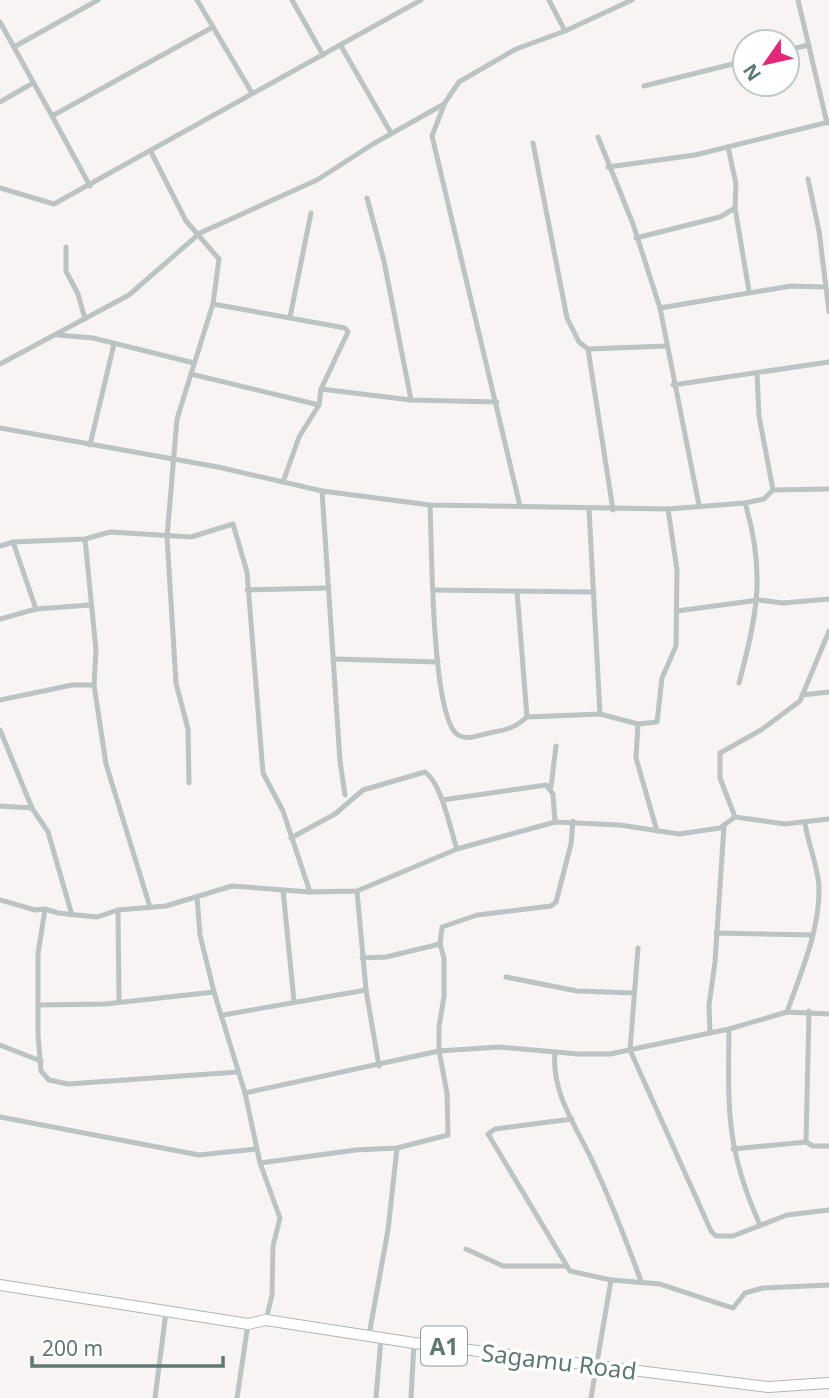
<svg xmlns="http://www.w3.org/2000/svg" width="829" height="1398" viewBox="0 0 829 1398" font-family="'Noto Sans',sans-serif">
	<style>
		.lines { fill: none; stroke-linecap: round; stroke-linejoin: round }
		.highway-casing { stroke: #afb7b5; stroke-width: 12 }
		.street { stroke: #bbc4c2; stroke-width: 5 }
		.highway { stroke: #fff; stroke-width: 10 }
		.labels { text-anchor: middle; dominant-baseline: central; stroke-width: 7; stroke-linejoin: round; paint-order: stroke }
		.shield { fill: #fff; stroke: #8ea09d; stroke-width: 2 }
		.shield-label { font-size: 23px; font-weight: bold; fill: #5e7873 }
		.street-label { font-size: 24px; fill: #5e7873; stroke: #fff }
	</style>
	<rect width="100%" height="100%" fill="#f7f4f3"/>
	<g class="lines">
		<g class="highway-casing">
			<polyline id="highway" points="0,1285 248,1324 266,1320 414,1343 768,1387 829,1383"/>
		</g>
		<g class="street">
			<polyline points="292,0 323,55"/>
			<polyline points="549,0 565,31"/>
			<polyline points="798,0 827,123"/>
			<polyline points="0,22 52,116"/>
			<polyline points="213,27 252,93"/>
			<polyline points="341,46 391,133"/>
			<polyline points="14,47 98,0"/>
			<polyline points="787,50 809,45"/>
			<polyline points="644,86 745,61"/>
			<polyline points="0,102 33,83"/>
			<polyline points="444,105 432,136 520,506"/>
			<polyline points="598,137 633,224 660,308 699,505"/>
			<polyline points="533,143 567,318 579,342 588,349 666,346"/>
			<polyline points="151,152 186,221 219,259 213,304 345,328 348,332 321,389 319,405 299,437 283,482"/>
			<polyline points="608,167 695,155 829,122"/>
			<polyline points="808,179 819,231 829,312"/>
			<polyline points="90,186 52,116 213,27 197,0"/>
			<polyline points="0,188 54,204 421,0"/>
			<polyline points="367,198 384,261 411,400 497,402"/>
			<polyline points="735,208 749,291"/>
			<polyline points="636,238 720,217 735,208 736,184 728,147"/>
			<polyline points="66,247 66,271 78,294 85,319"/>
			<polyline points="213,304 191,374 319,405"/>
			<polyline points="660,308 791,286 824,287"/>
			<polyline points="290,317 311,213"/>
			<polyline points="58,335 93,338 194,363"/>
			<polyline points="588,349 613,510"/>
			<polyline points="0,364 129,295 200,233 317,180 373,144 444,104 459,82 516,49 565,31 632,0"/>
			<polyline points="757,373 759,416 773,490"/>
			<polyline points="673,385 829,362"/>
			<polyline points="321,389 411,400"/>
			<polyline points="0,428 218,467 322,491 430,505 668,509 745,503 764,499 773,490 829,489"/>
			<polyline points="90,445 114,344"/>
			<polyline points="322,491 340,761 345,795"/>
			<path d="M430,505C432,543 431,718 458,735C468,741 479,735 489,733C506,730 515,728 527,717L600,714L638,724L657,722L662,678L676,646L677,570L668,509"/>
			<polyline points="589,509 600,714"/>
			<polyline points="85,539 96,650 94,685 106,764 150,907"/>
			<polyline points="13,542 36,609"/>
			<polyline points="0,546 13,542 85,539 110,532 191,537 233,524 247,572 263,773 283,811 310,892"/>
			<polyline points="247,590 329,588"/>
			<polyline points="434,590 594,592"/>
			<polyline points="517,591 527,717"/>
			<polyline points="677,611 759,600 783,603 829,599"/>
			<polyline points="0,619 36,609 90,605"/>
			<polyline points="333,659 438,662"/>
			<path d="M739,683C757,616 766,572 745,503"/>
			<polyline points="802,695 829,692"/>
			<polyline points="0,700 72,685 94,685"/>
			<polyline points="638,724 636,758 657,831"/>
			<polyline points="0,730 32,808 48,832 72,915"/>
			<polyline points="189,783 188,729 176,683 167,537 177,419 191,374"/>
			<polyline points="551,787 556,746"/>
			<polyline points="442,800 546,785 553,794 555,822"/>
			<polyline points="0,806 32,808"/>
			<polyline points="735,817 720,778 720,753 761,730 800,701 829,631"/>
			<path d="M291,838L335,814L363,790L425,772C442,784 450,829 457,849"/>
			<polyline points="283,890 294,1001"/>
			<polyline points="357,891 366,990 379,1066"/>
			<polyline points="197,897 200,935 214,992 245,1093 260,1163 280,1218 273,1246 272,1295 266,1320"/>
			<polyline points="0,900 35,910 45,909 58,913 97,917 118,910 166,906 232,886 310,892 357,891 457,849 555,822 620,825 679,834 720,828 735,817 785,824 829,819"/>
			<polyline points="45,909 38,954 38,1035 41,1071 49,1080 68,1084 238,1072"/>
			<polyline points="118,910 119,1001"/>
			<polyline points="716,933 813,935"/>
			<polyline points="638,948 630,1050 711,1231 716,1236 733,1236 787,1215 829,1210"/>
			<polyline points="362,958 386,957 440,944"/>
			<polyline points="506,977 577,991 634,993"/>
			<polyline points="40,1005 105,1004 214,992"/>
			<path d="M787,1012C801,972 820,930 819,887C818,865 808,845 805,823"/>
			<polyline points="223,1015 366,990"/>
			<path d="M729,1029C728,1110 726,1149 760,1225"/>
			<polyline points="710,1033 709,1005 715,962 724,826"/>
			<polyline points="0,1045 41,1061"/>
			<path d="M555,1053C551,1096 580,1131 596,1169C613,1206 627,1243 641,1281"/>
			<polyline points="245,1093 439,1051 499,1047 578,1054 610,1054 729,1029 787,1012 829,1014"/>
			<polyline points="0,1117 199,1155 256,1149"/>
			<polyline points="572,1119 495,1129 488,1134 570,1271 611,1280 660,1284 733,1308 745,1293 763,1288 829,1285"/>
			<polyline points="806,1142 809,1011"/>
			<polyline points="733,1149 806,1142 813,1146 829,1146"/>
			<polyline points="260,1163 356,1150 397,1148 448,1135 447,1093 439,1051 439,1027 444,996 444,958 440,944 442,927 477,915 551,906 556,902 571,844 573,821"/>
			<polyline points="466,1249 503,1266 565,1266"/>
			<polyline points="369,1335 388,1230 397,1148"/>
			<polyline points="155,1398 166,1312"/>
			<polyline points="237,1398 248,1324"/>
			<polyline points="376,1398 381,1338"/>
			<polyline points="411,1398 414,1343"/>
			<polyline points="591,1398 611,1280"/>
		</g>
		<use href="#highway" class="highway"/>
	</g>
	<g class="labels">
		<rect class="shield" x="421" y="1326.5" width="46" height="39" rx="5"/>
		<g class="shield-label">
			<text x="444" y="1346">A1</text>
		</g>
		<g class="street-label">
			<text transform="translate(559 1361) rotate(7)">Sagamu Road</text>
		</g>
	</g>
	<g transform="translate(766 63) rotate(236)"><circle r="33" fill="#ffffff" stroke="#bfc9c7" stroke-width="2"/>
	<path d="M0-5L12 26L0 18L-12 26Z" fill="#e32776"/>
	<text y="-10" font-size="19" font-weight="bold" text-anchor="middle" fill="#5e7873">N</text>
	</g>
	<path d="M32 1356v10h191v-10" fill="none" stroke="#5e7873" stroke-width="3.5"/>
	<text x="42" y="1356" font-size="21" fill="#5e7873" stroke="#ffffff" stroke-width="5" paint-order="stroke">200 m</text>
</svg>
